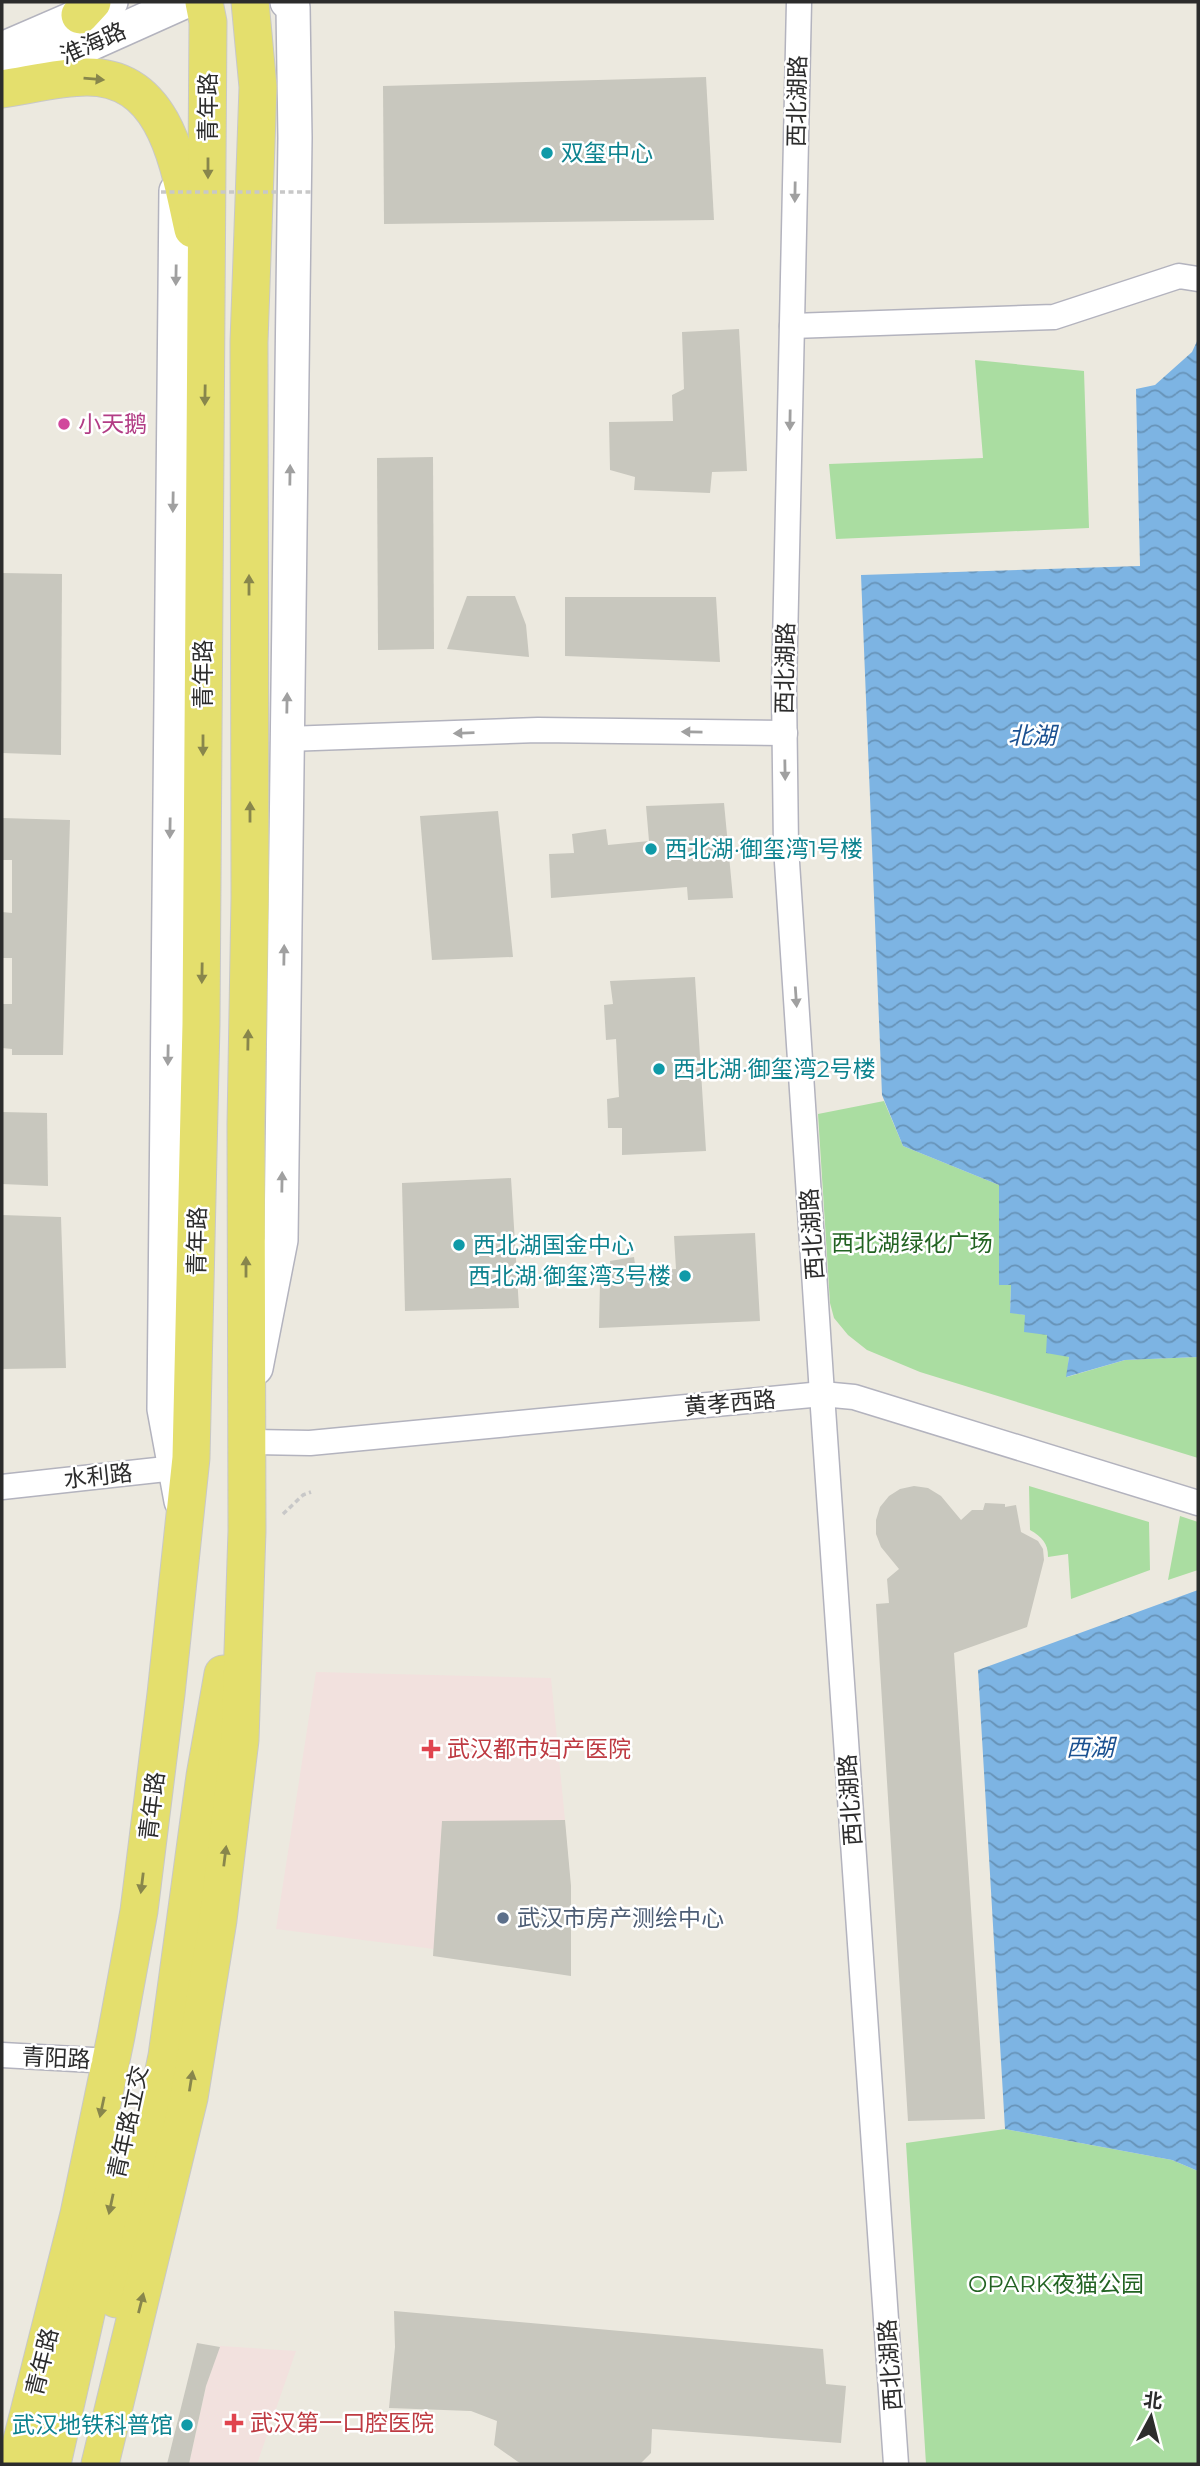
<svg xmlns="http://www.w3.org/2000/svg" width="1200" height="2466" viewBox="0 0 1200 2466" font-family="Montserrat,'Noto Sans SC',sans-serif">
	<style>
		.medical { fill: #f2e1de }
		.park { fill: #aadda1 }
		.water { fill: url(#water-waves) }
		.building { fill: #c8c7be }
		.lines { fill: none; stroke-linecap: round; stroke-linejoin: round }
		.street-casing { stroke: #b3b3be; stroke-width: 27 }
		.secondary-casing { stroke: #b3b3be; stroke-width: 36 }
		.primary-casing { stroke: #c8c8c8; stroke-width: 39 }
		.path { stroke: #c8c8c8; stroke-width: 3.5; stroke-dasharray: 5 3.5; stroke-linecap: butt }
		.street { stroke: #fff; stroke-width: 24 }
		.secondary { stroke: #fff; stroke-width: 33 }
		.primary { stroke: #e4df6d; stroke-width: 37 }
		.path-bridge { stroke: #c8c8c8; stroke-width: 3.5; stroke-dasharray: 5 3.5; stroke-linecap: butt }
		.oneway { fill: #88864c }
		.oneway2 { fill: #a0a0a0 }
		.culture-dot { fill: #0f9aa8; stroke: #fff; stroke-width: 2.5 }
		.hotel-dot { fill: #d1479c; stroke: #fff; stroke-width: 2.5 }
		.health-dot { fill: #e0444e; stroke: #fff; stroke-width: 2.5 }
		.service-dot { fill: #5c6f8a; stroke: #fff; stroke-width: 2.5 }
		.labels { text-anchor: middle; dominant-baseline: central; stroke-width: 5; stroke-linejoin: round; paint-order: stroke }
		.street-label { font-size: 23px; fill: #2c2c2c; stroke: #fff }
		.culture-label { font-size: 23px; fill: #0d838f; stroke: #fff; text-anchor: start }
		.hotel-label { font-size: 23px; fill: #b23c85; stroke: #fff; text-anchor: start }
		.park-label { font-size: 23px; fill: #226322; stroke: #fff }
		.health-label { font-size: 23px; fill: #be3a42; stroke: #fff; text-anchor: start }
		.service-label { font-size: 23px; fill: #4e5e75; stroke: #fff; text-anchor: start }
		.water-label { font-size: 24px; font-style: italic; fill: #1b5191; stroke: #fff }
	</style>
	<defs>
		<pattern id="water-waves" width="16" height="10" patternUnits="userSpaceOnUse" patternTransform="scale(1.75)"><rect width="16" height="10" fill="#7db4e3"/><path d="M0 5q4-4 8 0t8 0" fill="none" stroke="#6793b8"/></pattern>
	</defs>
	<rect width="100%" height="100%" fill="#ece9df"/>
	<g class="medical">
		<polygon points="316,1672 551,1678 565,1820 434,1949 276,1929"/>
		<polygon points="220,2346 296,2351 257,2464 189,2464 206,2386"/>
	</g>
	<g class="park">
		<polygon points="975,360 1084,371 1089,528 836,539 829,464 983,458"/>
		<polygon points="884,1101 903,1146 999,1185 999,1285 1011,1285 1010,1312 1025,1315 1069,1356 1067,1377 1125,1360 1198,1357 1198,1458 920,1372 867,1350 848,1335 834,1318 830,1303 818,1114"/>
		<path d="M1029,1486L1149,1522L1150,1570L1071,1599L1068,1554L1048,1557C1048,1543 1042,1537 1030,1530Z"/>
		<polygon points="1180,1516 1198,1522 1198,1570 1168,1580"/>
		<polygon points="1005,2129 1172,2160 1198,2171 1198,2464 926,2464 906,2143"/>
	</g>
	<g class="water">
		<polygon points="1198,339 1198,1357 1125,1360 1066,1377 1069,1357 1046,1353 1047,1335 1024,1332 1025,1315 1010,1313 1011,1285 999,1285 999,1185 903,1146 882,1095 861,575 1140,566 1136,389 1155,385 1192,352"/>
		<polygon points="1198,1590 1198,2171 1172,2160 1005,2129 978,1670"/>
	</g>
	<g class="building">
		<polygon points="706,77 714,220 384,224 383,86"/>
		<polygon points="739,329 747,471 712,472 710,493 634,490 635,477 610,470 609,422 673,421 672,395 684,389 682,332"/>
		<polygon points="433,457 434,649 378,650 377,458"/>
		<polygon points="2,573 62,574 61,755 2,753"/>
		<polygon points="467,596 515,596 526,625 529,657 447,649"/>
		<polygon points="565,597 716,597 720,662 565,656"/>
		<polygon points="724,803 733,898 688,900 687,887 551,898 549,854 574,853 572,834 606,829 608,845 649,841 646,806"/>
		<polygon points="498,811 513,957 432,960 420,816"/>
		<polygon points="2,818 70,820 63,1055 12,1055 12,1049 2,1048 2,1004 12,1004 12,958 2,958 2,912 12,913 12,860 2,860"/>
		<polygon points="695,977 706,1151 622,1155 622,1128 608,1128 607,1099 619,1097 616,1039 606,1040 604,1005 613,1004 610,981"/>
		<polygon points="2,1112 47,1113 48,1186 2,1184"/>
		<polygon points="511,1178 519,1308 405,1311 402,1183"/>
		<polygon points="2,1215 61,1217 66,1368 2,1369"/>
		<polygon points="755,1233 760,1321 599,1328 600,1282 612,1280 610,1261 634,1257 636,1271 676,1269 674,1236"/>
		<polygon points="914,1486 928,1488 941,1496 961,1520 972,1510 983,1510 985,1503 1005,1504 1005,1507 1016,1505 1021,1532 1038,1541 1043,1549 1044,1560 1027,1627 954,1653 985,2119 908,2121 876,1604 889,1603 887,1579 899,1569 881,1547 876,1534 876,1520 880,1507 889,1496 900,1489"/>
		<polygon points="565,1820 571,1886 571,1976 433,1956 442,1821"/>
		<polygon points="394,2311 823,2349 826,2384 846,2386 841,2443 652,2429 651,2453 640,2464 521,2464 494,2445 497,2421 471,2411 389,2408 395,2347"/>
		<polygon points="197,2343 220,2347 206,2386 189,2464 167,2464"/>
	</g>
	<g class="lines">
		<g class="street-casing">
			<g id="street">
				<polyline points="799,2 784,690 786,847 822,1394 896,2464"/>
				<polyline points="792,326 1054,317 1179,276 1198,279"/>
				<polyline points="287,739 538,730 785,733"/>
				<polyline points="247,1442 310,1443 822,1394 854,1397 1198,1503"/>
				<polyline points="2,1487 175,1468 188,1461"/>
				<polyline points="2,2055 111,2061"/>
			</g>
		</g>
		<g class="secondary-casing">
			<g id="secondary">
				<polyline points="2,49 111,2"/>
				<polyline points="10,80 184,2"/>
				<polyline points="176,191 164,1409 181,1501"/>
				<polyline points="256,1368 281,1240 295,138 293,7 287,2"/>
			</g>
		</g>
		<g class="primary-casing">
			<g id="primary">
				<polyline points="80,15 92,2"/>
				<path d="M2,89C29,85 59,77 87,77C168,77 179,168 193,229"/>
				<polyline points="116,2299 167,2056 205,1776 223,1674"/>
				<polyline points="16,2464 79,2214 116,2036 139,1911 166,1694 191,1458 201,1024 208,22 204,2"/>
				<polyline points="52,2464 113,2194"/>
				<polyline points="100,2464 189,2098 218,1920 240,1740 247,1531 246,1125 250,897 249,342 258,87 250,2"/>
			</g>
		</g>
		<polyline class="path" points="283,1514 303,1495 311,1492"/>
		<use href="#street" class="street"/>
		<use href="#secondary" class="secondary"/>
		<use href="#primary" class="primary"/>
		<polyline class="path-bridge" points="161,192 312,192"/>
	</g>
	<defs><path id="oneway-solid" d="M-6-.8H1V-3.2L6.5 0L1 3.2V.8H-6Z" transform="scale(1.75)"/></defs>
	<g class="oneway">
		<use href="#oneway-solid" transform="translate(94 79) rotate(5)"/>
		<use href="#oneway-solid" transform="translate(208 168) rotate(90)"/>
		<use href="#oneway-solid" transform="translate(205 395) rotate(91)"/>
		<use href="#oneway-solid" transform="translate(249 585) rotate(-90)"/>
		<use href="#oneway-solid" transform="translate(203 745) rotate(90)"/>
		<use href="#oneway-solid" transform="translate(250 812) rotate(-90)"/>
		<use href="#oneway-solid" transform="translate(202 973) rotate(91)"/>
		<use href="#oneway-solid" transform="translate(248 1040) rotate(-89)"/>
		<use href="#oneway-solid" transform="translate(246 1267) rotate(-90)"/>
		<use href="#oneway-solid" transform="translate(225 1856) rotate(-83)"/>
		<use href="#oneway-solid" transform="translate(142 1883) rotate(97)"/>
		<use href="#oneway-solid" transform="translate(191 2081) rotate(-81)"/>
		<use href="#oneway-solid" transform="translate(102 2107) rotate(102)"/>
		<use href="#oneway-solid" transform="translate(111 2204) rotate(102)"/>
		<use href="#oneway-solid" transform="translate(141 2303) rotate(-76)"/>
	</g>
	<g class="oneway2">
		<use href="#oneway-solid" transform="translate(795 192) rotate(91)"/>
		<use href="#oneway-solid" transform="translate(176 275) rotate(91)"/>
		<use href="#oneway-solid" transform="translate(790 420) rotate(91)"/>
		<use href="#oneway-solid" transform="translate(290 475) rotate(-89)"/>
		<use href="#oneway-solid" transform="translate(173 502) rotate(91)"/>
		<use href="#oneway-solid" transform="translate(287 703) rotate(-89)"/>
		<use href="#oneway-solid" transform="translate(692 732) rotate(-179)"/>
		<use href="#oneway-solid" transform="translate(464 733) rotate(178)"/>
		<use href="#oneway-solid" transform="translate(785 770) rotate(89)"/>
		<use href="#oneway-solid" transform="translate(170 828) rotate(91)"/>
		<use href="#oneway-solid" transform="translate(284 955) rotate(-89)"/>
		<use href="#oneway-solid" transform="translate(796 997) rotate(86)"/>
		<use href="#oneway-solid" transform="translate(168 1055) rotate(91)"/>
		<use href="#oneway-solid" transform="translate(282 1182) rotate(-89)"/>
	</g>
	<g class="culture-dot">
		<circle cx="547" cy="153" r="7"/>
		<circle cx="651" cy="849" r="7"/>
		<circle cx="659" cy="1069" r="7"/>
		<circle cx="459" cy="1245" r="7"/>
		<circle cx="685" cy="1276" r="7"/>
		<circle cx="187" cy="2425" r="7"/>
	</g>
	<circle class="hotel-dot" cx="64" cy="424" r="7"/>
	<g class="health-dot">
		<path d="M427.5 1738.5h7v7h7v7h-7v7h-7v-7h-7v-7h7z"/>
		<path d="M230.5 2412.5h7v7h7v7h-7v7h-7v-7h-7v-7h7z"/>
	</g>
	<circle class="service-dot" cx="503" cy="1918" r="7"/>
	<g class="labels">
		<g class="street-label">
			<text transform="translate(93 43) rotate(-24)">淮海路</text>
			<text transform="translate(797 101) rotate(-89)">西北湖路</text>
			<text transform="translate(208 107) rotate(-90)">青年路</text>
			<text transform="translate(785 668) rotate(-89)">西北湖路</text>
			<text transform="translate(203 674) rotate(-90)">青年路</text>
			<text transform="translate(812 1234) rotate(-94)">西北湖路</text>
			<text transform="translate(197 1241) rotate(-89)">青年路</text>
			<text transform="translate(730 1403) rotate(-5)">黄孝西路</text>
			<text transform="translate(98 1476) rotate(-6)">水利路</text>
			<text transform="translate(850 1800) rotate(-94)">西北湖路</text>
			<text transform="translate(152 1806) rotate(-83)">青年路</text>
			<text transform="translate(56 2058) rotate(3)">青阳路</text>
			<text transform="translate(128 2122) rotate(-78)">青年路立交</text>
			<text transform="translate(42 2362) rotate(-76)">青年路</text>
			<text transform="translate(890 2365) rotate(-94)">西北湖路</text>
		</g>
		<g class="culture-label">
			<text x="561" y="153">双玺中心</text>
			<text x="665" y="849">西北湖·御玺湾1号楼</text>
			<text x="673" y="1069">西北湖·御玺湾2号楼</text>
			<text x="473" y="1245">西北湖国金中心</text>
			<text x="671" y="1276" text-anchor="end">西北湖·御玺湾3号楼</text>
			<text x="173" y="2425" text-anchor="end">武汉地铁科普馆</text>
		</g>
		<g class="hotel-label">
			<text x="78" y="424">小天鹅</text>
		</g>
		<g class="park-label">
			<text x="912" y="1243">西北湖绿化广场</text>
			<text x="1056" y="2284">OPARK夜猫公园</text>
		</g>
		<g class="health-label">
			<text x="447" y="1749">武汉都市妇产医院</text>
			<text x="250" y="2423">武汉第一口腔医院</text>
		</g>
		<g class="service-label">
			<text x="517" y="1918">武汉市房产测绘中心</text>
		</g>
		<g class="water-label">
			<text x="1032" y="735">北湖</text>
			<text x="1090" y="1747">西湖</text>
		</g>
	</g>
	<rect width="1200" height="2466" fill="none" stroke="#2c2c2c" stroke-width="7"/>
	<g transform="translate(1151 2417) rotate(7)" stroke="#ffffff" stroke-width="5" paint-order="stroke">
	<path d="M0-5L12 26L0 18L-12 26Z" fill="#2c2c2c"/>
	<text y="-10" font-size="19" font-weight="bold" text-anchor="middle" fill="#2c2c2c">北</text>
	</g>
</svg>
